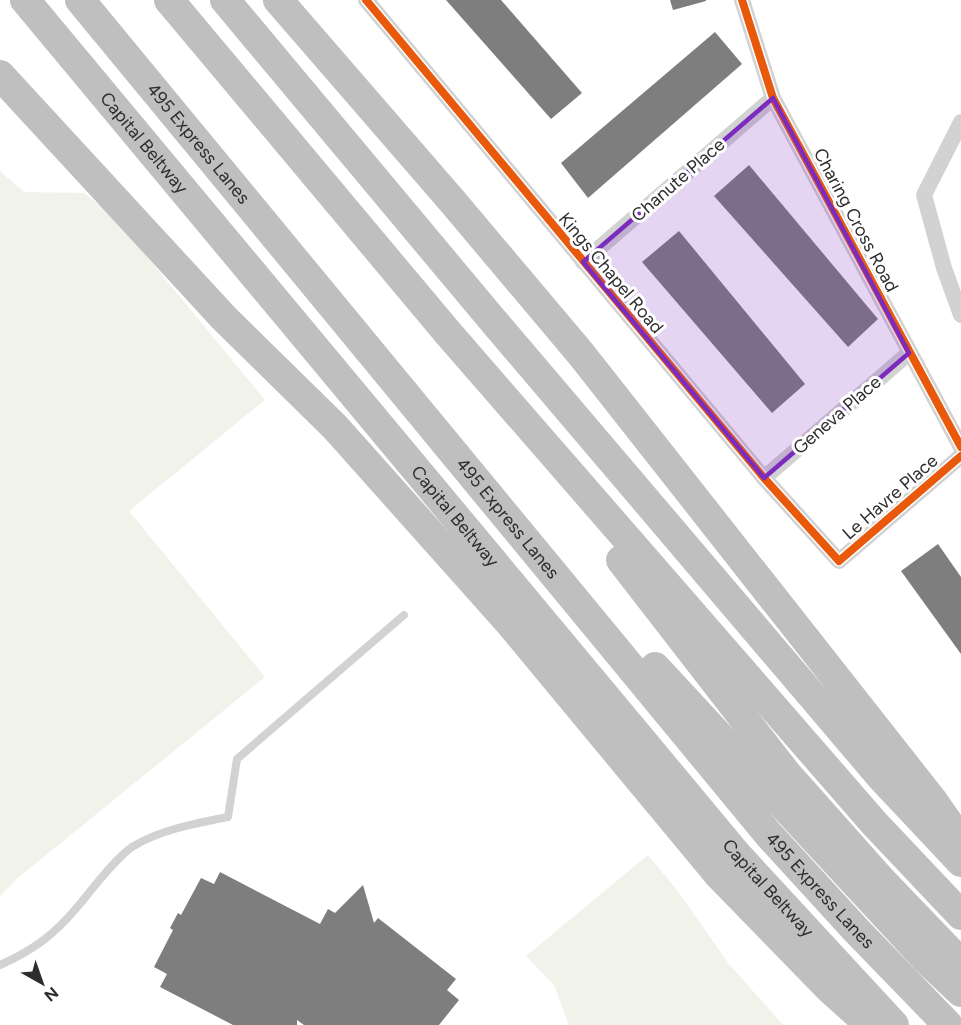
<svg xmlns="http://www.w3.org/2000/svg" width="961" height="1025" viewBox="0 0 961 1025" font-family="Figtree,sans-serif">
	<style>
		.green { fill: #f1f3eb }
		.building { fill: #7e7e7e }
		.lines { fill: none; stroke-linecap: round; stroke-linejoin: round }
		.lane { stroke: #d2d2d2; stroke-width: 8 }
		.street { stroke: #d2d2d2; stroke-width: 16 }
		.highway { stroke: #bfbfbf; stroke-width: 30 }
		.cycleway-casing { stroke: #fff; stroke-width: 11 }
		.cycleway { stroke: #e8590c; stroke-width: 8 }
		.marked { fill: #7b2cbf; fill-opacity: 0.2; stroke: #7b2cbf; stroke-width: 4.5; stroke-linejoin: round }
		.labels { text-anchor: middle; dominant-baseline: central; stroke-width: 6; stroke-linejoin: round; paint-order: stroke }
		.street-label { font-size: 18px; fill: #2d2d2d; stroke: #fff }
	</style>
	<rect width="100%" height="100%" fill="#fff"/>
	<g class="green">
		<polygon points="0,171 24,192 84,193 115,218 265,400 129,511 265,677 19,877 0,896"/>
		<polygon points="648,855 676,889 729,964 783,1025 569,1025 554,985 526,956"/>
	</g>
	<g class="building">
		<polygon points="446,0 501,0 582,93 551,119"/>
		<polygon points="670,0 706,0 706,1 673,10"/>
		<polygon points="715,32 742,64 588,198 561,163"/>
		<polygon points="749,165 878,319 848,347 714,196"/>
		<polygon points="679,231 805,384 772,413 642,262"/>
		<polygon points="938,544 961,577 961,654 901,571"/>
		<polygon points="220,872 320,924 328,909 335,913 363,885 374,923 378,918 456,979 447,990 459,1000 439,1025 304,1025 297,1020 297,1025 233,1025 160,987 167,974 154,967 173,930 170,928 178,913 181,915 201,878 214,884"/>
	</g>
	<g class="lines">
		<path class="lane" d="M0,965C34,950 55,934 79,905C93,888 115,859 132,847C159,830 197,823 228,817L237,759L404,615"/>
		<g class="street">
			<polyline points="366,0 764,478 839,561 961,456"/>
			<polyline points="742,0 773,98 961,447"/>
			<polyline points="961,122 924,195 944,268 961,315"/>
			<polyline points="583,262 773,98"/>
			<polyline points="764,478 909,353"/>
		</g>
		<g class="highway">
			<path id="s1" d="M25,0L738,856L894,1025"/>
			<path id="s2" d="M80,0L769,835L856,930L948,1025"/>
			<polyline points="169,0 448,333 874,823 961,915"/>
			<polyline points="225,0 490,317 882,778 961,862"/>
			<polyline points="278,0 453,202 581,354 933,801 958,837"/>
			<polyline points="0,75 224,318 335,427 509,622 718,874 829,988 870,1025"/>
			<polyline points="621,560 786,773 882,881 961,963"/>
			<polyline points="655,667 926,959 961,992"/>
		</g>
		<g class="cycleway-casing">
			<g id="cycleway">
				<polyline points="366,0 764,478 839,561 961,456"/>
				<polyline points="742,0 773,98 961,447"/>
			</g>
		</g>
		<use href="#cycleway" class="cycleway"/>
	</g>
	<path class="marked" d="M773,98L909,353L764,478L583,262Z"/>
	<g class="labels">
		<g class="street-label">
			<text stroke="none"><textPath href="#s1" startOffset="186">Capital Beltway</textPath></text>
			<text stroke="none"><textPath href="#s2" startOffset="186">495 Express Lanes</textPath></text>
			<text transform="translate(678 180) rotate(-41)">Chanute Place</text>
			<text transform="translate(856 220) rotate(62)">Charing Cross Road</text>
			<text transform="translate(611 273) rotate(50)">Kings Chapel Road</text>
			<text transform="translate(837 415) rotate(-41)">Geneva Place</text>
			<text transform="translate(890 497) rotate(-41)">Le Havre Place</text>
			<text stroke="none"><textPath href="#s1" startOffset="672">Capital Beltway</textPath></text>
			<text stroke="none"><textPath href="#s2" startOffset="672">495 Express Lanes</textPath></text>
			<text stroke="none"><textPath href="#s1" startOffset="1158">Capital Beltway</textPath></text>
			<text stroke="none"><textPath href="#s2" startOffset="1158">495 Express Lanes</textPath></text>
		</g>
	</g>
	<g transform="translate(42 983) rotate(140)" stroke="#ffffff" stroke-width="4.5" paint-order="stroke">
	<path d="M0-4.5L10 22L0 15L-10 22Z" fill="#2d2d2d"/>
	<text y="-9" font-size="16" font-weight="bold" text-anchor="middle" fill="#2d2d2d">N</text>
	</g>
</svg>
